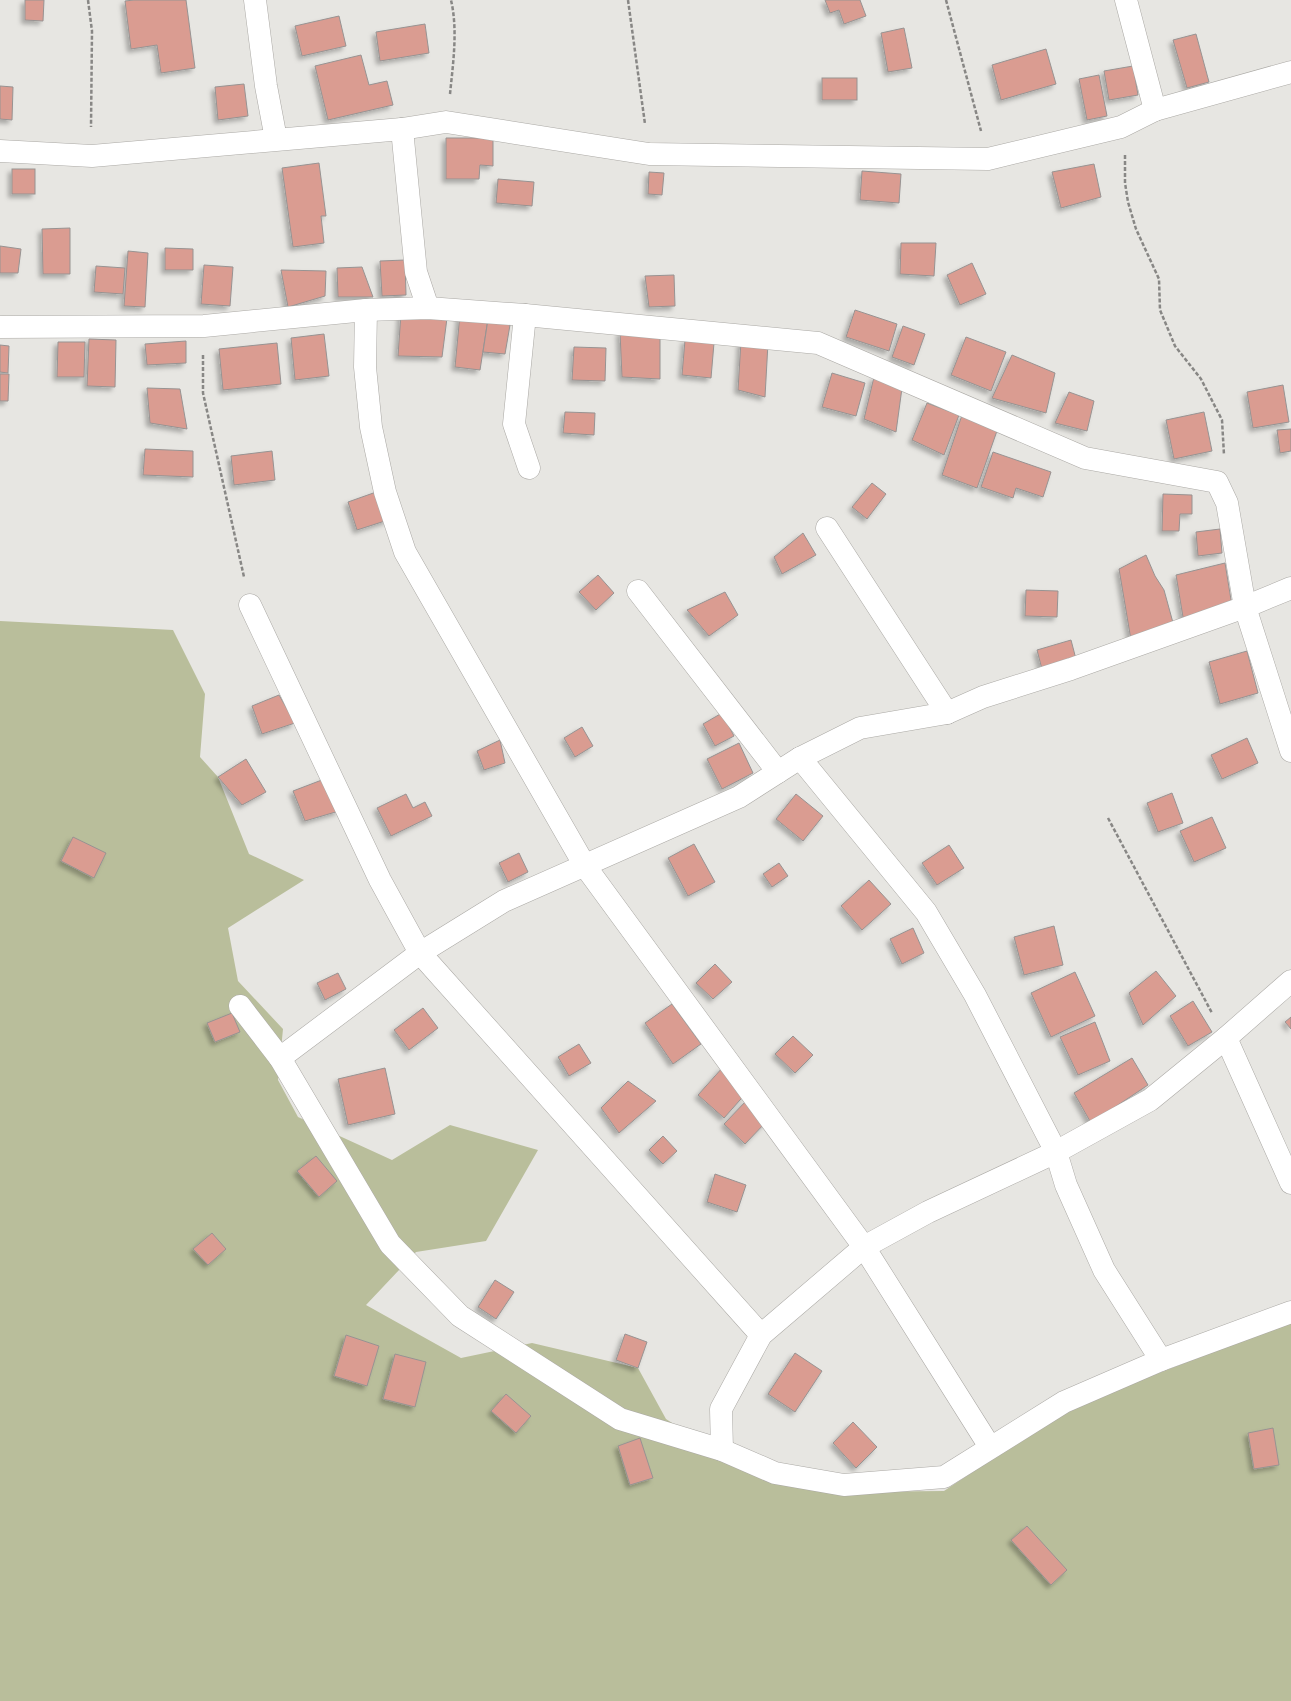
<svg xmlns="http://www.w3.org/2000/svg" width="1291" height="1701" viewBox="0 0 1291 1701" font-family="'Work Sans',sans-serif">
	<style>
		.green { fill: #b9be9b }
		.building { fill: #da9c91; stroke: #979392; filter: url(#shadow) }
		.lines { fill: none; stroke-linecap: round; stroke-linejoin: round }
		.street-casing { stroke: #aba9a5; stroke-width: 23 }
		.path { stroke: #888785; stroke-width: 2.5; stroke-dasharray: 4 2; stroke-linecap: butt }
		.street { stroke: #fff; stroke-width: 22 }
	</style>
	<defs>
		<filter id="shadow"><feDropShadow dx="-3.5" dy="3.5" stdDeviation="2" flood-color="#0004"/></filter>
	</defs>
	<rect width="100%" height="100%" fill="#e7e6e2"/>
	<polygon class="green" points="0,621 173,630 205,694 200,757 218,777 249,854 304,880 228,928 238,981 283,1029 278,1080 298,1117 392,1160 450,1125 538,1150 486,1241 416,1252 366,1305 461,1358 532,1343 638,1368 666,1419 723,1456 843,1492 944,1491 1068,1408 1291,1322 1291,1701 0,1701"/>
	<g class="building">
		<polygon points="25,0 44,0 43,21 25,20"/>
		<polygon points="134,0 186,0 195,68 161,73 157,45 131,49 125,1"/>
		<polygon points="825,0 860,0 866,16 844,24 839,10 830,13"/>
		<polygon points="339,16 346,46 302,56 295,26"/>
		<polygon points="425,24 429,53 380,61 376,32"/>
		<polygon points="904,28 912,68 888,72 881,33"/>
		<polygon points="1196,34 1209,82 1187,88 1173,40"/>
		<polygon points="1046,49 1056,84 1001,100 992,65"/>
		<polygon points="361,55 369,85 387,81 393,105 328,120 315,66"/>
		<polygon points="1133,66 1138,95 1109,100 1104,71"/>
		<polygon points="1099,75 1107,116 1087,120 1079,79"/>
		<rect x="822" y="78" width="35" height="22"/>
		<polygon points="244,84 248,116 218,120 215,87"/>
		<polygon points="0,86 13,87 12,120 0,119"/>
		<polygon points="446,138 493,138 493,166 480,165 479,179 446,179"/>
		<polygon points="319,163 326,216 321,216 324,243 293,247 282,168"/>
		<polygon points="1094,164 1101,197 1061,208 1052,172"/>
		<rect x="12" y="169" width="23" height="25"/>
		<polygon points="862,171 901,174 899,203 860,200"/>
		<polygon points="649,172 664,173 662,195 648,194"/>
		<polygon points="498,179 534,182 532,206 496,203"/>
		<polygon points="70,228 70,274 43,274 42,229"/>
		<polygon points="901,243 936,243 934,276 900,274"/>
		<polygon points="0,246 21,249 18,273 0,273"/>
		<polygon points="165,248 193,249 193,270 165,270"/>
		<polygon points="128,251 148,253 145,307 124,306"/>
		<polygon points="405,260 406,295 382,296 380,261"/>
		<polygon points="972,263 986,294 960,305 947,275"/>
		<polygon points="204,265 233,267 230,306 201,304"/>
		<polygon points="96,266 125,268 123,294 94,292"/>
		<polygon points="362,267 373,297 338,297 337,268"/>
		<polygon points="281,270 326,271 325,296 288,307"/>
		<polygon points="674,275 675,306 649,307 645,276"/>
		<polygon points="855,310 897,324 889,351 846,337"/>
		<polygon points="401,313 447,318 442,357 398,356"/>
		<polygon points="460,314 488,319 480,370 455,367"/>
		<polygon points="488,319 510,325 505,354 483,352"/>
		<polygon points="903,326 925,334 914,365 892,357"/>
		<polygon points="660,329 660,379 622,377 620,332"/>
		<polygon points="324,334 329,376 295,380 291,338"/>
		<polygon points="966,337 1006,352 991,391 951,375"/>
		<polygon points="89,339 116,340 115,387 87,386"/>
		<polygon points="685,340 714,343 711,378 682,375"/>
		<polygon points="186,341 186,363 147,365 145,344"/>
		<polygon points="741,341 768,343 765,397 738,390"/>
		<polygon points="58,342 85,342 84,377 57,377"/>
		<polygon points="277,343 281,384 223,390 219,349"/>
		<polygon points="0,345 9,346 8,373 0,372"/>
		<polygon points="574,347 606,348 605,381 572,380"/>
		<polygon points="1012,355 1055,373 1046,413 992,398"/>
		<polygon points="832,373 865,383 856,416 822,407"/>
		<polygon points="0,374 9,374 8,401 0,401"/>
		<polygon points="874,377 902,388 896,432 864,419"/>
		<polygon points="1283,385 1289,422 1253,428 1247,392"/>
		<polygon points="147,388 180,389 187,429 150,423"/>
		<polygon points="1069,392 1094,401 1087,431 1055,423"/>
		<polygon points="927,403 959,415 944,455 912,440"/>
		<polygon points="565,412 595,413 594,435 563,433"/>
		<polygon points="1204,412 1212,451 1174,459 1166,420"/>
		<polygon points="962,415 998,428 977,488 942,475"/>
		<polygon points="1291,429 1291,451 1280,453 1277,430"/>
		<polygon points="145,449 193,451 193,477 143,475"/>
		<polygon points="272,451 275,480 234,485 231,456"/>
		<polygon points="993,452 1051,472 1043,497 1016,488 1013,498 981,487"/>
		<polygon points="872,483 886,494 867,519 852,507"/>
		<polygon points="379,491 388,520 357,530 348,502"/>
		<polygon points="1163,494 1192,495 1192,514 1180,514 1179,531 1162,531"/>
		<polygon points="1220,529 1222,553 1198,556 1196,532"/>
		<polygon points="803,533 816,555 782,574 774,557"/>
		<polygon points="1146,555 1155,576 1164,590 1175,630 1131,640 1119,569"/>
		<polygon points="1225,563 1233,612 1184,623 1176,575"/>
		<polygon points="598,575 614,593 596,610 579,592"/>
		<polygon points="1026,590 1058,591 1057,617 1025,616"/>
		<polygon points="725,592 738,615 709,636 687,610"/>
		<polygon points="1071,640 1077,663 1043,673 1037,650"/>
		<polygon points="1247,651 1258,693 1220,704 1209,662"/>
		<polygon points="279,695 295,723 262,734 252,706"/>
		<polygon points="722,713 734,736 715,746 703,724"/>
		<polygon points="582,727 593,746 575,757 564,738"/>
		<polygon points="1247,738 1258,763 1222,779 1211,755"/>
		<polygon points="500,740 505,763 484,770 477,751"/>
		<polygon points="739,743 753,773 722,789 707,759"/>
		<polygon points="246,759 266,792 242,805 218,777"/>
		<polygon points="327,778 339,811 305,821 293,791"/>
		<polygon points="1172,793 1183,823 1158,832 1147,803"/>
		<polygon points="406,794 413,808 425,802 432,816 391,836 377,808"/>
		<polygon points="796,794 823,816 803,841 776,819"/>
		<polygon points="1212,817 1226,848 1194,862 1180,831"/>
		<polygon points="73,837 106,853 94,878 61,861"/>
		<polygon points="694,844 715,882 688,896 668,858"/>
		<polygon points="949,845 964,868 937,885 922,863"/>
		<polygon points="519,853 528,872 508,882 499,863"/>
		<polygon points="779,863 788,876 772,887 763,874"/>
		<polygon points="869,880 891,904 862,930 841,906"/>
		<polygon points="1054,926 1063,965 1024,975 1014,937"/>
		<polygon points="913,928 924,953 902,964 890,939"/>
		<polygon points="715,964 732,982 713,999 696,983"/>
		<polygon points="1156,971 1176,996 1143,1025 1129,993"/>
		<polygon points="1075,972 1095,1016 1051,1037 1031,993"/>
		<polygon points="338,973 346,989 325,1000 317,983"/>
		<polygon points="1193,1001 1212,1032 1188,1046 1170,1016"/>
		<polygon points="672,1004 701,1044 673,1064 645,1023"/>
		<polygon points="423,1008 438,1028 409,1050 394,1030"/>
		<polygon points="232,1013 240,1032 215,1042 207,1023"/>
		<polygon points="1291,1017 1291,1029 1285,1022"/>
		<polygon points="1095,1022 1110,1061 1078,1075 1060,1037"/>
		<polygon points="793,1036 813,1055 795,1073 775,1054"/>
		<polygon points="579,1044 591,1063 569,1076 558,1057"/>
		<polygon points="1132,1058 1148,1085 1091,1123 1074,1093"/>
		<polygon points="723,1067 748,1091 724,1118 698,1095"/>
		<polygon points="385,1068 395,1114 348,1125 338,1079"/>
		<polygon points="628,1081 656,1101 619,1133 601,1108"/>
		<polygon points="747,1100 768,1120 745,1144 724,1124"/>
		<polygon points="663,1136 677,1151 663,1164 649,1150"/>
		<polygon points="316,1156 337,1181 319,1197 297,1171"/>
		<polygon points="715,1174 746,1185 737,1212 707,1202"/>
		<polygon points="212,1233 226,1249 208,1265 193,1249"/>
		<polygon points="495,1280 514,1292 496,1319 478,1307"/>
		<polygon points="625,1334 647,1342 638,1368 616,1360"/>
		<polygon points="346,1335 379,1346 367,1386 334,1376"/>
		<polygon points="795,1353 822,1371 795,1412 768,1394"/>
		<polygon points="395,1354 426,1362 415,1407 383,1399"/>
		<polygon points="506,1394 531,1416 516,1433 491,1411"/>
		<polygon points="853,1422 877,1447 856,1468 833,1443"/>
		<polygon points="1273,1428 1279,1465 1254,1469 1248,1433"/>
		<polygon points="640,1438 653,1478 630,1485 618,1446"/>
		<polygon points="1027,1526 1067,1570 1051,1585 1011,1540"/>
	</g>
	<g class="lines">
		<g class="street-casing">
			<g id="street">
				<polyline points="255,0 266,86 276,139"/>
				<polyline points="1126,0 1155,110"/>
				<polyline points="402,129 416,272 428,308"/>
				<polyline points="0,151 92,156 402,129 446,122 649,154 988,159 1121,127 1155,110 1291,72"/>
				<polyline points="366,310 365,367 371,427 385,492 405,552 585,866 864,1247 990,1447"/>
				<polyline points="525,315 514,424 529,468"/>
				<polyline points="0,327 204,326 366,310 428,308 525,315 818,343 1085,458 1217,482 1227,503 1245,607 1291,751"/>
				<polyline points="827,528 947,713"/>
				<polyline points="638,591 778,772"/>
				<polyline points="250,605 380,880 420,953 761,1335"/>
				<polyline points="800,758 926,912 975,995 1056,1152 1066,1185 1104,1270 1161,1360"/>
				<polyline points="240,1006 280,1058 390,1244 460,1316 620,1419 722,1450 775,1473 844,1485 944,1477 1064,1402 1161,1360 1291,1312"/>
				<polyline points="1226,1038 1291,1183"/>
				<polyline points="280,1058 420,953 504,901 739,797 800,758 860,728 947,713 983,697 1071,669 1245,607 1291,588"/>
				<polyline points="722,1450 721,1409 761,1335 864,1247 928,1212 1056,1152 1150,1100 1226,1038 1291,981"/>
			</g>
		</g>
		<g class="path">
			<polyline points="88,0 92,31 91,127"/>
			<polyline points="628,0 645,124"/>
			<polyline points="946,0 981,131"/>
			<path d="M450,94C453,64 458,30 451,0"/>
			<polyline points="1125,155 1125,183 1128,202 1136,229 1159,279 1160,310 1175,346 1201,379 1222,420 1224,455"/>
			<polyline points="203,355 203,393 244,577"/>
			<polyline points="1108,818 1212,1013"/>
		</g>
		<use href="#street" class="street"/>
	</g>
</svg>
